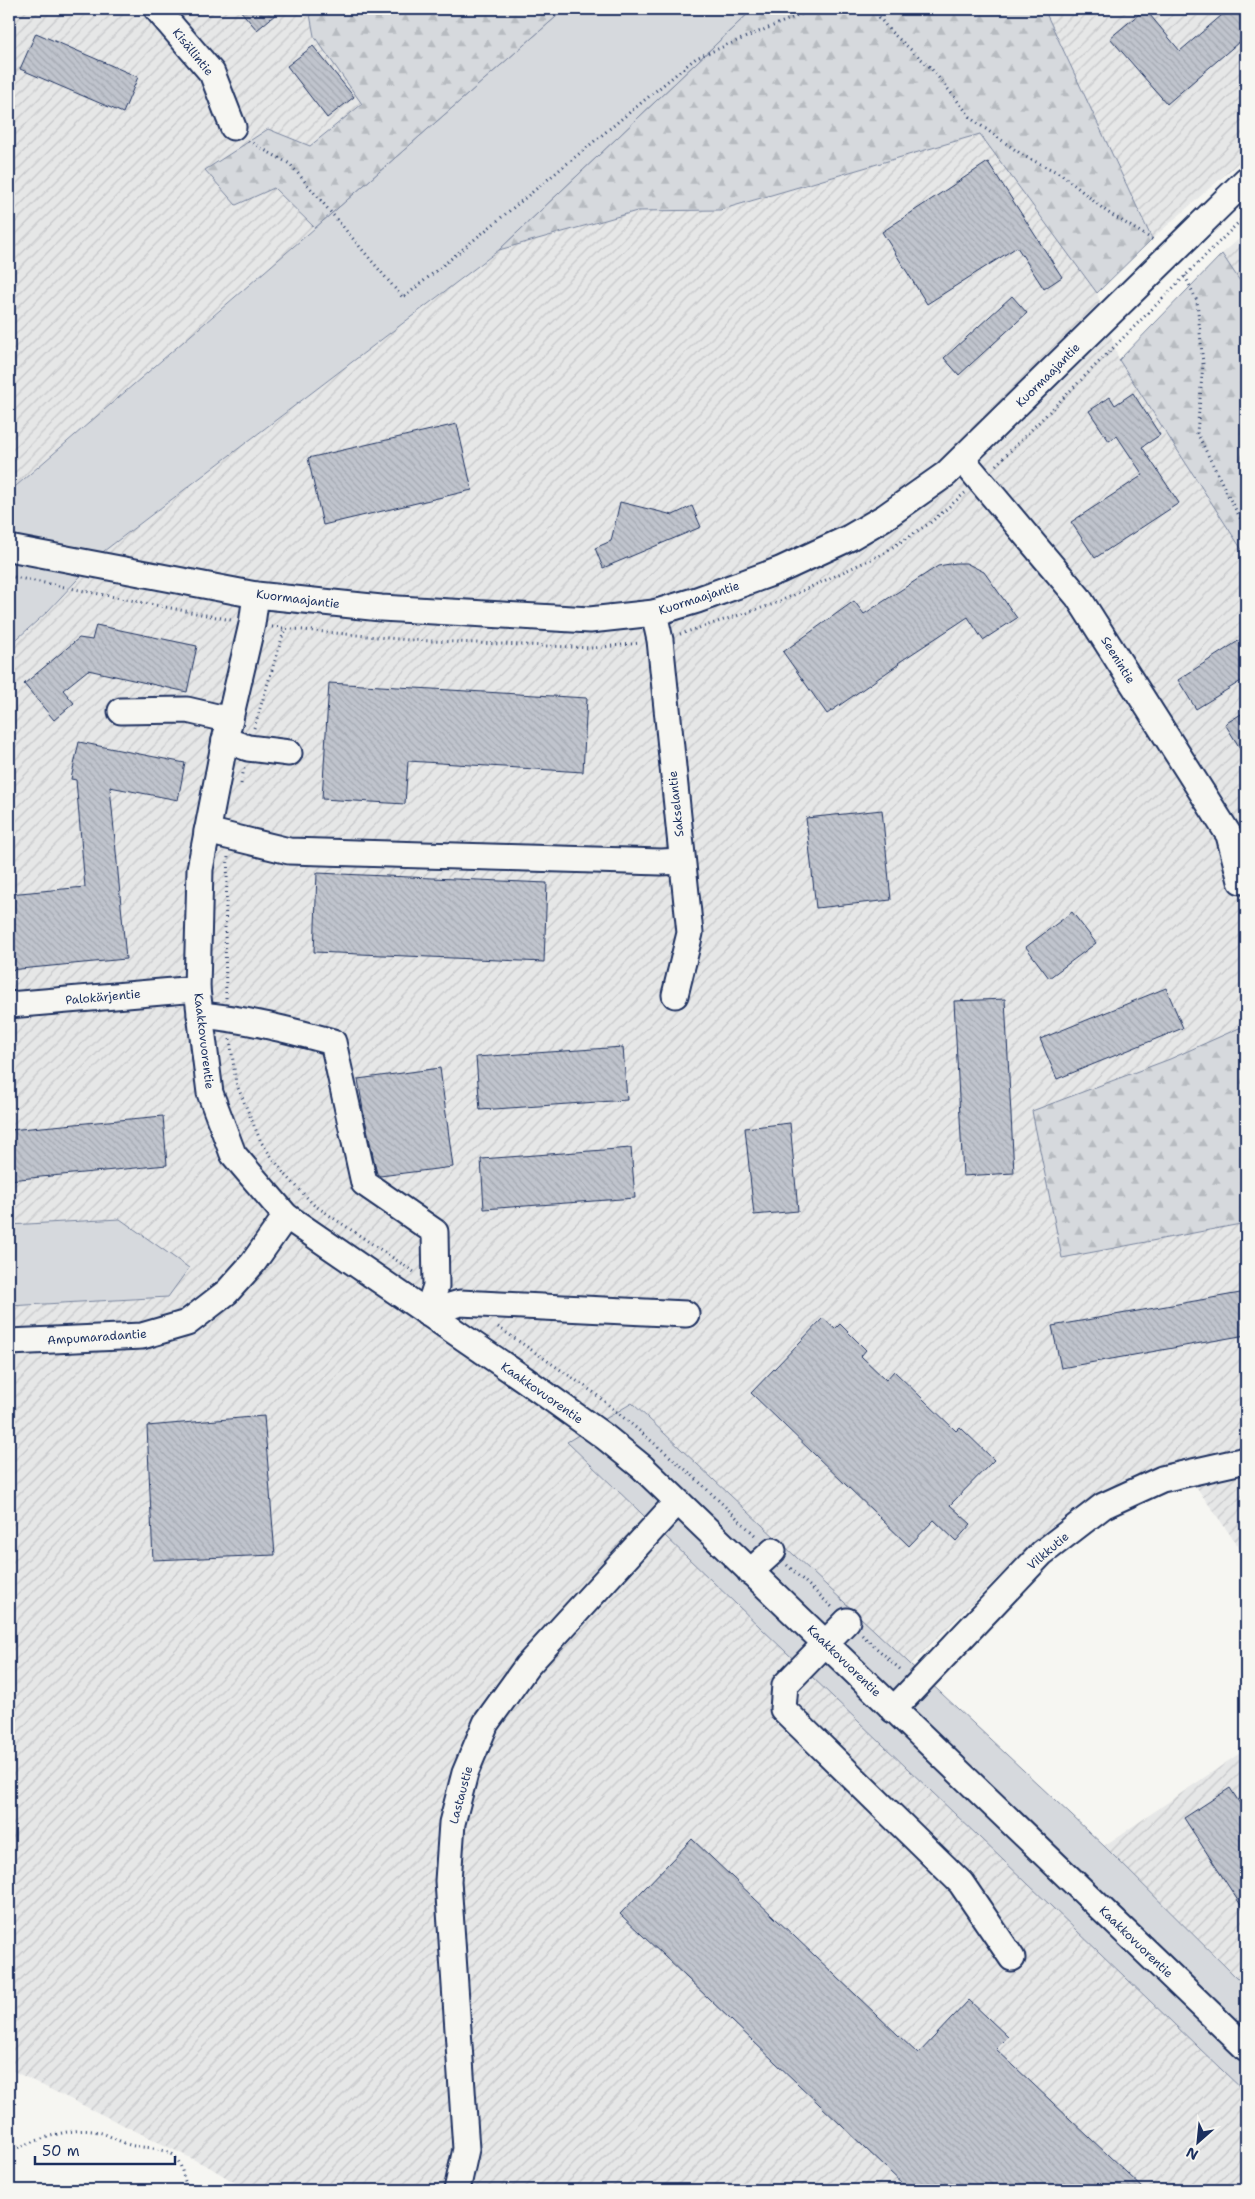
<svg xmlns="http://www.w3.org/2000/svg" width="1255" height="2199" viewBox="0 0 1255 2199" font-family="'Shantell Sans',sans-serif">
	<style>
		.industrial { fill: url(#industrial-furrows) }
		.grass { fill: #d6d9dd; stroke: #78849e }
		.forest { fill: url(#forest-firs); stroke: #78849e }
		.building { fill: url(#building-back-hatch); stroke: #1b2f5e }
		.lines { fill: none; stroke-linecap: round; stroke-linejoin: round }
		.minor-casing { stroke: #1b2f5e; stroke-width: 29 }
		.path { stroke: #1b2f5e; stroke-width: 3; stroke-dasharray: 1 4; stroke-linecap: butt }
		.minor { stroke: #f6f6f2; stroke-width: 25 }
		.labels { text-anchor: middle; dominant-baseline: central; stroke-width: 4; stroke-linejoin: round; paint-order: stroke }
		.street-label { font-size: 12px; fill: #1b2f5e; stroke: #f6f6f2 }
	</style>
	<defs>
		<pattern id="industrial-furrows" width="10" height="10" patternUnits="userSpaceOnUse" patternTransform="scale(1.25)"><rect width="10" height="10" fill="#e6e7e7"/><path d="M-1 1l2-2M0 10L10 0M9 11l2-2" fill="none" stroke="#c5c6c9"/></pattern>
		<pattern id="forest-firs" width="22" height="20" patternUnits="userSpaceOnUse" patternTransform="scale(1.25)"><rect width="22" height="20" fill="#d6d9dd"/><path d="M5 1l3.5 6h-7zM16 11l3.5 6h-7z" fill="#b7bbc0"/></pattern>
		<pattern id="building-back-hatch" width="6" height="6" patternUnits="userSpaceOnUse" patternTransform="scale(1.25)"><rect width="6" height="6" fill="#c0c4cd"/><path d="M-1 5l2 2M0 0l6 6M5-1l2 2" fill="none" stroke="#a4a9b2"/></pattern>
	</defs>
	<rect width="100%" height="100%" fill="#f6f6f2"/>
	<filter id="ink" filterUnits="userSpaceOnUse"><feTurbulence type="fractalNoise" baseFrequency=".02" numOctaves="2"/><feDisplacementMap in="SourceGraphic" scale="10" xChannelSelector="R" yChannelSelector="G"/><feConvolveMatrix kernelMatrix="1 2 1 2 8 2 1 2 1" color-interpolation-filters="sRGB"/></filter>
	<g filter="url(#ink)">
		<g class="industrial">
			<polygon points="9,9 309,9 314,36 363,104 310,146 268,129 274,188 315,228 9,492"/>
			<polygon points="1044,9 1246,9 1246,156 1152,239"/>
			<polygon points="980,134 1097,293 1119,360 1246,556 1246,1026 1062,1258 1246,1223 1246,1557 1197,1488 1192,1458 1155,1467 1101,1492 1033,1542 910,1665 632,1403 568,1443 1246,2093 1246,2190 247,2190 209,2167 9,2069 9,1306 168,1297 120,1219 9,1225 9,646 47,612 104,551 499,250 637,211 720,210"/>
			<polygon points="1246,233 1246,290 1222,254"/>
			<polygon points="1246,1749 1246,1987 1104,1846"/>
		</g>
		<g class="grass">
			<polygon points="565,9 753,9 499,250 104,551 47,612 9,646 9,492 315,228"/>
			<polygon points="120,1219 189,1268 168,1297 9,1306 9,1225"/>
			<polygon points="632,1403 1104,1846 1246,1987 1246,2093 567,1442"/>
		</g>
		<g class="forest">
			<polygon points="309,9 565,9 315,228 274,188 236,205 205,170 268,129 310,146 362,104 314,36"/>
			<polygon points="753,9 1044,9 1152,239 1097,293 980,134 720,210 637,211 499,250"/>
			<polygon points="1222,254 1246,290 1246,556 1119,360"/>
			<polygon points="1246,1025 1246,1223 1062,1258 1032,1111 1170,1059"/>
		</g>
		<g class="building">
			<polygon points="239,9 282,9 257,30"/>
			<polygon points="1145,9 1180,51 1229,9 1246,9 1246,36 1167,104 1110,38"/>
			<polygon points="36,33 138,77 123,113 20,69"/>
			<polygon points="313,46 354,97 327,118 287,66"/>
			<polygon points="988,162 1062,277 1044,289 1017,247 927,304 882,232"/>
			<polygon points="1012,296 1027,313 959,375 944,358"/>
			<polygon points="1133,393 1160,435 1142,447 1179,503 1095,558 1071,522 1143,475 1117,436 1109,441 1089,411 1110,397 1115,405"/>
			<polygon points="457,424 472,490 323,525 308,458"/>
			<polygon points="620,502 673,515 692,506 701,527 603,568 595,548 611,541"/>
			<polygon points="956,563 966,563 984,572 1017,618 983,640 968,617 898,663 899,664 827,714 783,652 854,601 864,614 938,566"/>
			<polygon points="96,625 197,646 187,692 88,670 63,690 74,703 54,720 24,684 79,638 92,640"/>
			<polygon points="1246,636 1246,678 1196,709 1178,680"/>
			<polygon points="329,683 587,698 583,772 408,761 405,804 322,799"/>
			<polygon points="1246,711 1246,758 1225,724"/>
			<polygon points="79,742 185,763 178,800 110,787 126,959 9,970 9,894 85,887 76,780 71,779"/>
			<polygon points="882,810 891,900 816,908 806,818"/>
			<polygon points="317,873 547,883 544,962 314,952"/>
			<polygon points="1072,912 1096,943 1049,978 1026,947"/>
			<polygon points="1166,988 1183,1028 1057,1079 1040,1039"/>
			<polygon points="1005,999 1014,1173 963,1176 954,1001"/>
			<polygon points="623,1047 627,1100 480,1110 476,1057"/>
			<polygon points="440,1068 453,1167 380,1176 377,1174 363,1110 358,1079"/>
			<polygon points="163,1116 167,1165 9,1180 9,1130"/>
			<polygon points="790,1123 798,1211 754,1215 745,1128"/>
			<polygon points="631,1148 635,1198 484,1209 481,1159"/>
			<polygon points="1246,1292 1246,1335 1061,1368 1052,1326"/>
			<polygon points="823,1318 835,1329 840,1324 866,1350 861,1356 886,1380 894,1371 956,1431 960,1427 994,1460 950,1505 971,1524 956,1541 934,1520 909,1546 751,1393"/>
			<polygon points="264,1416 275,1555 153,1560 147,1426"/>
			<polygon points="1230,1788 1246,1813 1246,1913 1184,1818"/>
			<polygon points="692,1839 918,2054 969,2000 1008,2037 996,2049 1145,2190 909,2190 620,1914"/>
		</g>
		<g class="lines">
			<g class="minor-casing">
				<g id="minor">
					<polyline points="157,9 212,73 233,127"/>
					<polyline points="962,459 1078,597 1229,835 1241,881"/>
					<polyline points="9,548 256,595 381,608 590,620 654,613 697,600 780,570 849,538 885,517 946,474 1246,180"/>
					<polyline points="256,595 252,624 225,740 200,869 197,989 210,1093 233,1154 286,1216 524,1379 605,1437 642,1467 1246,2048"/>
					<polyline points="654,613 660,640 690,933 675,995"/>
					<polyline points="121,711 187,710 230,720"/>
					<polyline points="225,740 248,748 289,753"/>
					<polyline points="207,831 289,851 661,862 682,861"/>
					<polyline points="9,1005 197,989"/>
					<path d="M200,1015C246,1019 289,1030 333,1042L364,1183L435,1232L436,1286L427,1313"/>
					<polyline points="427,1313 460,1303 686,1314"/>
					<polyline points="9,1342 142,1336 187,1323 227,1292 253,1263 286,1216"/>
					<polyline points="750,1572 773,1551"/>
					<polyline points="847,1621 785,1685 783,1709 961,1883 1012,1958"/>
					<polyline points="893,1710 1042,1553 1103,1506 1162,1479 1246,1460"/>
					<polyline points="457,2190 466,2149 448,1881 452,1823 465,1773 486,1723 527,1666 677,1502"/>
				</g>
			</g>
			<g class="path">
				<polyline points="873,9 889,30 930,67 973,120 1024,156 1061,174 1107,212 1155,241"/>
				<polyline points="248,141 290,164 403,298 696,58 814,9"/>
				<polyline points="1185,276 1197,301 1203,364 1197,433 1232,503 1246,528"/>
				<polyline points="996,465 1246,215"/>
				<polyline points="9,576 231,620"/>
				<polyline points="272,627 409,640 594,648 640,643"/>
				<polyline points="680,634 774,604 882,554 930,523 965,493"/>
				<polyline points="254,728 285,628"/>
				<polyline points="241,784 244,768"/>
				<polyline points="226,998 225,929 228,856"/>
				<polyline points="230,1039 236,1083 261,1142 283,1172 314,1205 414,1272"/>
				<polyline points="498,1327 593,1392 692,1475 757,1537"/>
				<polyline points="787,1565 832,1607"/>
				<polyline points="862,1635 902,1671"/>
				<path d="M9,2151C37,2141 72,2124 102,2133C113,2137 123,2144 134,2146C146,2148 161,2147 172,2154C185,2164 180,2178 190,2190"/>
			</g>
			<use href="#minor" class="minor"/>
		</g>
	</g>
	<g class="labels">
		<g class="street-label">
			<text transform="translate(193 52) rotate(51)">Kisällintie</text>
			<text transform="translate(1048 375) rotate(-45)">Kuormaajantie</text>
			<text transform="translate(699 598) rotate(-18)">Kuormaajantie</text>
			<text transform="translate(298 599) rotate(7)">Kuormaajantie</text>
			<text transform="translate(1118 660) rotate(58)">Seenintie</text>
			<text transform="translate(676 804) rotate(-96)">Sakselantie</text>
			<text transform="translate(103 997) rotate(-5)">Palokärjentie</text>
			<text transform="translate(204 1041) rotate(83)">Kaakkovuorentie</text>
			<text transform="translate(97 1337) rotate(-4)">Ampumaradantie</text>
			<text transform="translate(542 1393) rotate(35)">Kaakkovuorentie</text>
			<text transform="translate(1048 1551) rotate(-41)">Vilkkutie</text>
			<text transform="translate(844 1661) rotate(44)">Kaakkovuorentie</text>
			<text transform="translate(461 1795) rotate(-75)">Lastaustie</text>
			<text transform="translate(1136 1942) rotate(44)">Kaakkovuorentie</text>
		</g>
	</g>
	<rect width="1255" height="2199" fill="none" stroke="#f6f6f2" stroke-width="30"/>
	<rect x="15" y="15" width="1225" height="2169" fill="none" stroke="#1b2f5e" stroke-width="2" filter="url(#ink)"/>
	<g transform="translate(1198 2142) rotate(207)" stroke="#f6f6f2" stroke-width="4" paint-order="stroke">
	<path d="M0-4L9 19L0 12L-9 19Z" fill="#1b2f5e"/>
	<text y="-8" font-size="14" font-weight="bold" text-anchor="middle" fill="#1b2f5e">N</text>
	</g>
	<path d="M35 2156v8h140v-8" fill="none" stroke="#1b2f5e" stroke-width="2.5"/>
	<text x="42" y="2156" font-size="15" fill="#1b2f5e" stroke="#f6f6f2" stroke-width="4" paint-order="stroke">50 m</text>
</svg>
